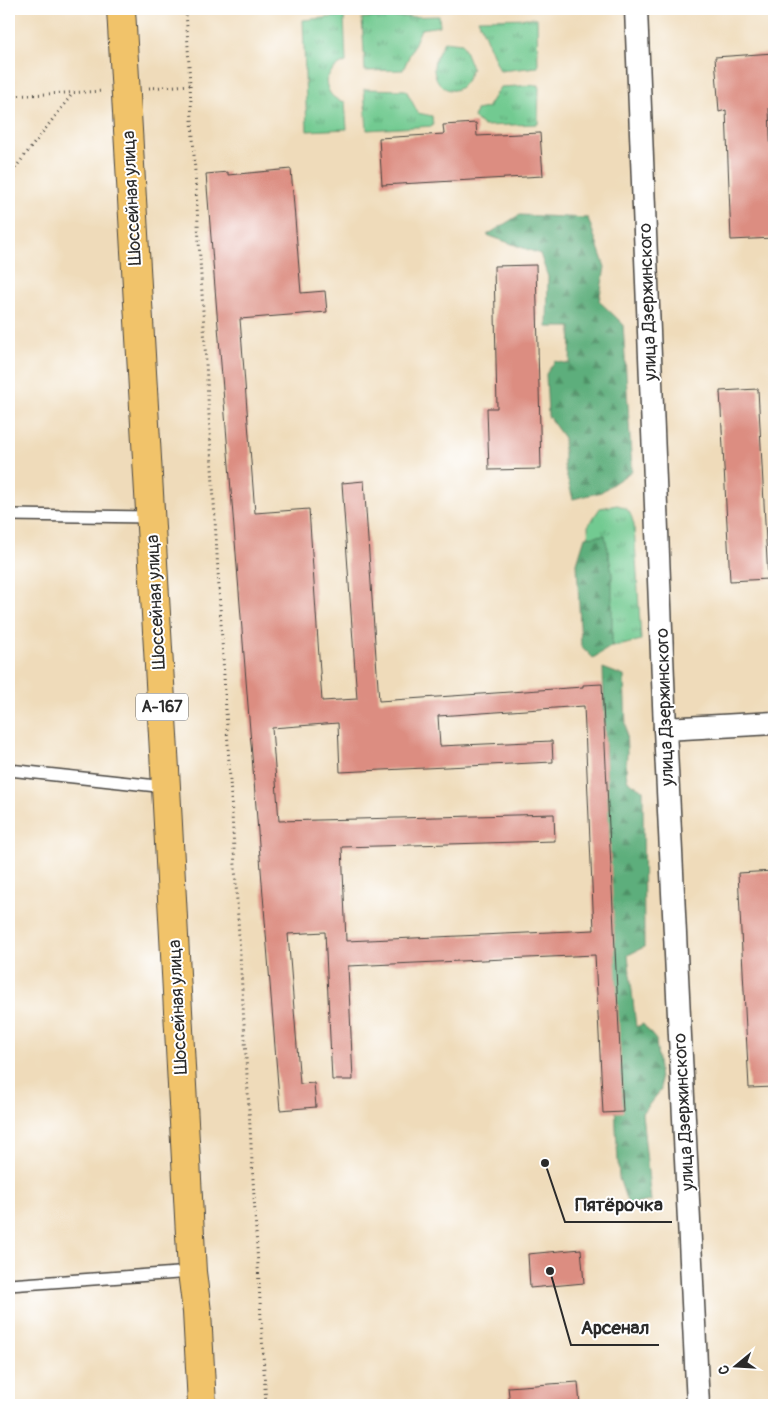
<svg xmlns="http://www.w3.org/2000/svg" width="783" height="1414" viewBox="0 0 783 1414" font-family="Pangolin,sans-serif">
	<style>
		.grass { fill: url(#grass-tufts); stroke: #4e7a5e }
		.forest { fill: url(#forest-firs); stroke: #446c53 }
		.building { fill: #dc8d81; fill-rule: evenodd }
		.lines { fill: none; stroke-linecap: round; stroke-linejoin: round }
		.lane-casing { stroke: #484540; stroke-width: 14 }
		.street-casing { stroke: #484540; stroke-width: 25 }
		.highway-casing { stroke: #484540; stroke-width: 30 }
		.path { stroke: #484540; stroke-width: 3; stroke-dasharray: 1 4; stroke-linecap: butt }
		.lane { stroke: #fff; stroke-width: 11 }
		.street { stroke: #fff; stroke-width: 22 }
		.highway { stroke: #f1c36a; stroke-width: 28 }
		.labels { text-anchor: middle; dominant-baseline: central; stroke-width: 4; stroke-linejoin: round; paint-order: stroke }
		.shield { fill: #fff; stroke: #6b6b6b; stroke-width: 1 }
		.shield-label { font-size: 16px; font-weight: bold; fill: #2b2b2b }
		.street-label { font-size: 18px; fill: #2b2b2b; stroke: #fff }
		.leader { fill: none; stroke: #2b2b2b; stroke-width: 2 }
		.callout-dot { fill: #2b2b2b; stroke: #fff; stroke-width: 2 }
		.callout-label { font-size: 19px; text-anchor: middle; font-weight: bold; fill: #2b2b2b; stroke: #fff; stroke-width: 4; stroke-linejoin: round; paint-order: stroke }
	</style>
	<defs>
		<pattern id="grass-tufts" width="24" height="20" patternUnits="userSpaceOnUse" patternTransform="scale(1.25)"><rect width="24" height="20" fill="#72ca91"/><path d="M3 7l-1-3M5 7V3M7 7l1-3M15 17l-1-3M17 17v-4M19 17l1-3" fill="none" stroke="#5ea477"/></pattern>
		<pattern id="forest-firs" width="22" height="20" patternUnits="userSpaceOnUse" patternTransform="scale(1.25)"><rect width="22" height="20" fill="#5dae7b"/><path d="M5 1l3.5 6h-7zM16 11l3.5 6h-7z" fill="#4d8e65"/></pattern>
	</defs>
	<rect width="100%" height="100%" fill="#fff"/>
	<filter id="ink" filterUnits="userSpaceOnUse"><feTurbulence type="fractalNoise" baseFrequency=".02" numOctaves="2"/><feDisplacementMap in="SourceGraphic" scale="10" xChannelSelector="R" yChannelSelector="G"/><feConvolveMatrix kernelMatrix="1 2 1 2 8 2 1 2 1" color-interpolation-filters="sRGB"/></filter>
	<filter id="wash" filterUnits="userSpaceOnUse"><feTurbulence type="fractalNoise" baseFrequency=".0096" numOctaves="4" result="noise"/><feDisplacementMap in="SourceGraphic" scale="20" xChannelSelector="R" yChannelSelector="G"/><feGaussianBlur stdDeviation="1.12" result="paint"/><feColorMatrix in="noise" values="0 0 0 0 0 0 0 0 0 0 0 0 0 0 0 0 0 1.4 0 .05"/><feComposite in="paint" operator="in"/></filter>
	<g filter="url(#wash)">
		<rect width="100%" height="100%" fill="#efdbba"/>
		<g class="grass">
			<path d="M344,16L346,62C336,66 330,71 326,81C328,93 332,99 345,102L347,129L307,131L303,20Z"/>
			<polygon points="439,16 440,26 421,29 403,70 365,71 362,18"/>
			<polygon points="537,18 538,67 500,71 478,19"/>
			<path d="M444,41L462,43L472,68C469,74 467,82 462,86C449,98 433,82 434,67C434,59 441,49 444,41Z"/>
			<polygon points="539,85 538,124 484,126 474,118 476,110 487,108 500,87"/>
			<polygon points="364,89 406,90 418,113 432,116 433,126 367,130"/>
			<path d="M617,505C629,507 631,514 634,525L641,640L619,646L594,645L588,526L600,508Z"/>
		</g>
		<g class="forest">
			<polygon points="519,215 588,218 605,267 599,301 623,324 632,471 601,492 573,499 564,466 564,438 548,416 546,374 555,361 570,364 571,327 547,327 548,277 540,254 487,235"/>
			<polygon points="605,535 612,573 612,646 593,658 581,646 577,563 585,537"/>
			<polygon points="603,668 624,676 627,752 626,773 628,781 643,790 644,947 628,955 636,1027 643,1024 656,1040 661,1090 642,1113 651,1201 628,1205 619,1178 616,1128"/>
		</g>
		<g id="blocks">
			<g class="building">
				<polygon points="774,53 774,108 769,108 774,238 731,240 726,110 719,112 715,57"/>
				<polygon points="476,123 477,136 540,133 543,176 382,185 379,138 444,134 443,125"/>
				<path d="M291,169L301,293L325,291L327,312L240,319L255,513L309,509L322,701L357,699L342,483L364,481L379,701L583,687V685L602,684L623,1112L603,1113L595,955L348,966L353,1080H332L325,932L288,934L300,1084L314,1083L316,1107L280,1110L206,174L228,172V175ZM584,706L594,930L346,941L342,847L555,841L554,814L279,821L272,728L338,723L340,772L553,762L552,741L440,746L438,716Z"/>
				<polygon points="536,265 541,469 489,470 487,408 497,408 494,266"/>
				<polygon points="758,389 768,579 730,581 720,391"/>
				<polygon points="774,871 774,1087 749,1088 738,873"/>
				<polygon points="581,1249 584,1283 530,1288 528,1254"/>
				<polygon points="578,1382 580,1405 510,1405 508,1387"/>
			</g>
		</g>
	</g>
	<g filter="url(#ink)">
		<use href="#blocks" fill-opacity="0" stroke="#484540" stroke-width="1"/>
		<g class="lines">
			<g class="lane-casing">
				<g id="lane">
					<polyline points="9,515 150,517"/>
					<polyline points="9,770 166,787"/>
					<polyline points="9,1285 192,1272"/>
				</g>
			</g>
			<g class="street-casing">
				<g id="street">
					<polyline points="636,9 665,729 698,1405"/>
					<polyline points="665,729 774,723"/>
				</g>
			</g>
			<g class="highway-casing">
				<polyline id="highway" points="121,9 166,787 192,1272 197,1312 202,1405"/>
			</g>
			<g class="path">
				<polyline points="190,85 266,1405"/>
				<polyline points="149,88 190,85 186,9"/>
				<polyline points="9,96 103,91"/>
				<polyline points="9,176 73,93"/>
			</g>
			<use href="#lane" class="lane"/>
			<use href="#street" class="street"/>
			<use href="#highway" class="highway"/>
		</g>
	</g>
	<g class="labels">
		<rect class="shield" x="136" y="693.5" width="52" height="27" rx="4"/>
		<g class="shield-label">
			<text x="162" y="707">А-167</text>
		</g>
		<g class="street-label">
			<text transform="translate(132 198) rotate(-93)">Шоссейная улица</text>
			<text transform="translate(648 302) rotate(-92)">улица Дзержинского</text>
			<text transform="translate(156 602) rotate(-93)">Шоссейная улица</text>
			<text transform="translate(665 707) rotate(-92)">улица Дзержинского</text>
			<text transform="translate(178 1007) rotate(-93)">Шоссейная улица</text>
			<text transform="translate(684 1112) rotate(-93)">улица Дзержинского</text>
		</g>
	</g>
	<path class="leader" d="M545 1163L565 1222H672M550 1271L571 1345H659"/>
	<g class="callout-dot">
		<circle cx="545" cy="1163" r="5"/>
		<circle cx="550" cy="1271" r="5"/>
	</g>
	<g class="callout-label">
		<text x="619" y="1211">Пятёрочка</text>
		<text x="615" y="1334">Арсенал</text>
	</g>
	<rect width="783" height="1414" fill="none" stroke="#fff" stroke-width="30"/>
	<g transform="translate(736 1366) rotate(252)" stroke="#ffffff" stroke-width="4" paint-order="stroke">
	<path d="M0-4L9 19L0 12L-9 19Z" fill="#2b2b2b"/>
	<text y="-8" font-size="14" font-weight="bold" text-anchor="middle" fill="#2b2b2b">С</text>
	</g>
</svg>
